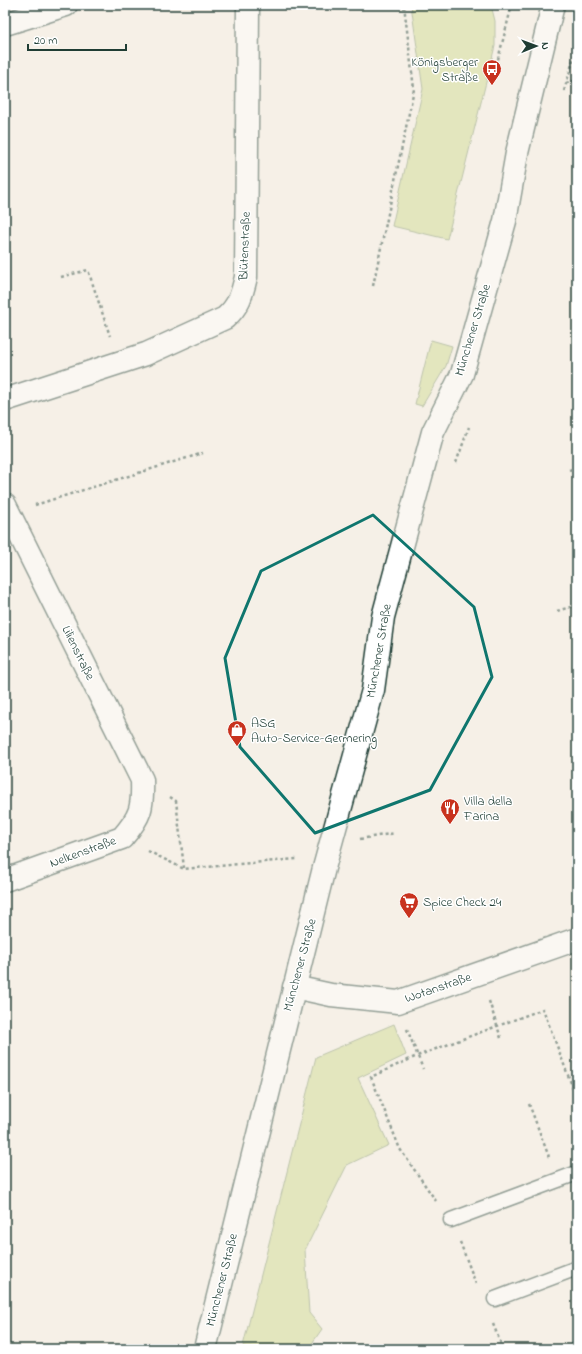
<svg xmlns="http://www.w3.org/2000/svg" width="582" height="1354" viewBox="0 0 582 1354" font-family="'Indie Flower',sans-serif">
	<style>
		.green { fill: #ccd98d; stroke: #768b60 }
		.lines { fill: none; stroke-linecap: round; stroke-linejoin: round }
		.service-casing { stroke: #1f3d34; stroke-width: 17 }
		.minor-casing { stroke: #1f3d34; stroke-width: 25 }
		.tertiary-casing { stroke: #1f3d34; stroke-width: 25 }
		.path { stroke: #1f3d34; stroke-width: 2.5; stroke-dasharray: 3 3; stroke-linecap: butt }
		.service { stroke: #fff; stroke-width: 14 }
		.minor { stroke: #fff; stroke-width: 22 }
		.tertiary { stroke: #fff; stroke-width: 22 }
		.marked { fill: none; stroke: #0f766e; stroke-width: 3; stroke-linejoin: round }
		.labels { text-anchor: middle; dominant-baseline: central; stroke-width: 3; stroke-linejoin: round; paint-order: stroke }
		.poi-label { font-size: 13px; fill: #1f3d34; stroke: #fff; text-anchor: start }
		.street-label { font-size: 13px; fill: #1f3d34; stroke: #fff }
	</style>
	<rect width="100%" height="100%" fill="#f5f0e7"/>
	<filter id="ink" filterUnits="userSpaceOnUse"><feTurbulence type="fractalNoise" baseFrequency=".025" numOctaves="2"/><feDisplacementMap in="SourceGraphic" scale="8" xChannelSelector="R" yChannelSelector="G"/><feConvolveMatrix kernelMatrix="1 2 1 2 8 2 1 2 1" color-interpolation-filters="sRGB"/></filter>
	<g filter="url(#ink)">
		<g class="green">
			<polygon points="411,5 491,5 495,21 495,46 447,239 392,226 423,89"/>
			<polygon points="431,340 452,346 446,366 422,406 415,404"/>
			<polygon points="394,1024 406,1055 358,1078 389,1145 347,1165 305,1250 309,1313 322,1329 308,1349 256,1349 243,1346 316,1057"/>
		</g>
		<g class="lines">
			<g class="service-casing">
				<g id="service">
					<polyline points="451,1220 577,1173"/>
					<polyline points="495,1299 577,1268"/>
				</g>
			</g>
			<g class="minor-casing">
				<g id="minor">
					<polyline points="5,24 66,5"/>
					<path d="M5,400L146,354L225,318C239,306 242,294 246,277L248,5"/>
					<path d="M5,505L142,780C143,808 141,816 122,838L5,880"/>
					<polyline points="294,987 331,995 398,1002 577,939"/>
				</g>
			</g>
			<g class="tertiary-casing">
				<polyline id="tertiary" points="205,1349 324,868 373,690 383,617 433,432 462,374 505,221 517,153 553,5"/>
			</g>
			<g class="path">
				<polyline points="495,71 512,5"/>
				<polyline points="566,83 577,80"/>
				<polyline points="564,91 577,47"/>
				<polyline points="61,277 88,270 110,336"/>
				<polyline points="373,286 414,89 404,5"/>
				<polyline points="456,463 469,427"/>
				<polyline points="569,470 577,468"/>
				<polyline points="35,505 203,453"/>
				<polyline points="557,611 577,605"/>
				<polyline points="170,797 176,801 184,868"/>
				<polyline points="360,839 395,833"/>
				<polyline points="148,851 184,869 297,859"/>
				<polyline points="489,1001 501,1038"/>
				<polyline points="407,1029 423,1069"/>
				<polyline points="529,1104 549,1157"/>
				<polyline points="436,1201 400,1149 371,1077 417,1056 543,1009 577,1099"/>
				<polyline points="460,1242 476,1284"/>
				<polyline points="493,1324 503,1349"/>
			</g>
			<use href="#service" class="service"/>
			<use href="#minor" class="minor"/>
			<use href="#tertiary" class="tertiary"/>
		</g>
	</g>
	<path d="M0 0H582V1354H0ZM373,515L474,607L492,677L430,790L315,833L240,747L225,658L261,571Z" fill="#f5f0e7" fill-opacity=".55" fill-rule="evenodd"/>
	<path class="marked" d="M373,515L474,607L492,677L430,790L315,833L240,747L225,658L261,571Z"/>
	<defs>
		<g id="bus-pin" transform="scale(1)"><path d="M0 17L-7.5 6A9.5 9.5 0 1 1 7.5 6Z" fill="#c8321e" stroke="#fff"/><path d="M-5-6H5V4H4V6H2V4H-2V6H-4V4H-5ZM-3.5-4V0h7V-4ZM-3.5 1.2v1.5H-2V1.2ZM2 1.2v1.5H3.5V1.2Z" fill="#fff"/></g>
		<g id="shop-pin" transform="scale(1)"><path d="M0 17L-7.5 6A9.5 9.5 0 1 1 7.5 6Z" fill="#c8321e" stroke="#fff"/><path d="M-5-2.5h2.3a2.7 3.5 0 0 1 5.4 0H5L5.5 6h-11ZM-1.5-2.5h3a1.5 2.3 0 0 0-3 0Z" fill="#fff"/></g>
		<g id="restaurant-pin" transform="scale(1)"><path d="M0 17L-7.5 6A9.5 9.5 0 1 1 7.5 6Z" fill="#c8321e" stroke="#fff"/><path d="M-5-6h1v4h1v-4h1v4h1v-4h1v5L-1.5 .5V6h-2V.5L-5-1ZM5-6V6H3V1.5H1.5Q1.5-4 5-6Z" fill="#fff"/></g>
		<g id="supermarket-pin" transform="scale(1)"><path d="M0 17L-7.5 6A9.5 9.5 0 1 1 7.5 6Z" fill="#c8321e" stroke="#fff"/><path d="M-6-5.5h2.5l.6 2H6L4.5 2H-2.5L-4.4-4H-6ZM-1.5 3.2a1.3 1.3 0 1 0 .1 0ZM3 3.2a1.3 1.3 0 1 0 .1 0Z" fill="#fff"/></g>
	</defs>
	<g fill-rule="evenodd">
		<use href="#bus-pin" x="492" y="69"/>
		<use href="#shop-pin" x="237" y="730"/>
		<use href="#restaurant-pin" x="450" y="808"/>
		<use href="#supermarket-pin" x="409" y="902"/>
	</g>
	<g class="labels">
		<g class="poi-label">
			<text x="478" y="62" text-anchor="end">Königsberger<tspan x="478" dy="15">Straße</tspan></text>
			<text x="251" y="723">ASG<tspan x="251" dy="15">Auto-Service-Germering</tspan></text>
			<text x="464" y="801">Villa della<tspan x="464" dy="15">Farina</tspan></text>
			<text x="423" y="902">Spice Check 24</text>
		</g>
		<g class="street-label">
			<text transform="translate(245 246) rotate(-88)">Blütenstraße</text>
			<text transform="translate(473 330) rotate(-73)">Münchener Straße</text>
			<text transform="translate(379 651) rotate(-80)">Münchener Straße</text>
			<text transform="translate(78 653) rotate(64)">Lilienstraße</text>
			<text transform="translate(83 852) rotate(-20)">Nelkenstraße</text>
			<text transform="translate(300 965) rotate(-75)">Münchener Straße</text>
			<text transform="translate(438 988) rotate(-19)">Wotanstraße</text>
			<text transform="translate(222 1280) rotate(-76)">Münchener Straße</text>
		</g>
	</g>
	<rect width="582" height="1354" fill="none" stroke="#fff" stroke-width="20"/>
	<rect x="10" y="10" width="562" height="1334" fill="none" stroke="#1f3d34" stroke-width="1.5" filter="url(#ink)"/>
	<g transform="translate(536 46) rotate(89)" stroke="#ffffff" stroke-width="3" paint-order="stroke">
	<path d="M0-3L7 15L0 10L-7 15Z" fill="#1f3d34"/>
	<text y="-6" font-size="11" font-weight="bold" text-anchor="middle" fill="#1f3d34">N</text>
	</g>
	<path d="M28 44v6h98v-6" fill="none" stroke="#1f3d34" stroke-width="2"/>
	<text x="34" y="44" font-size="12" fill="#1f3d34" stroke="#ffffff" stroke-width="3" paint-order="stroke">20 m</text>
</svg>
